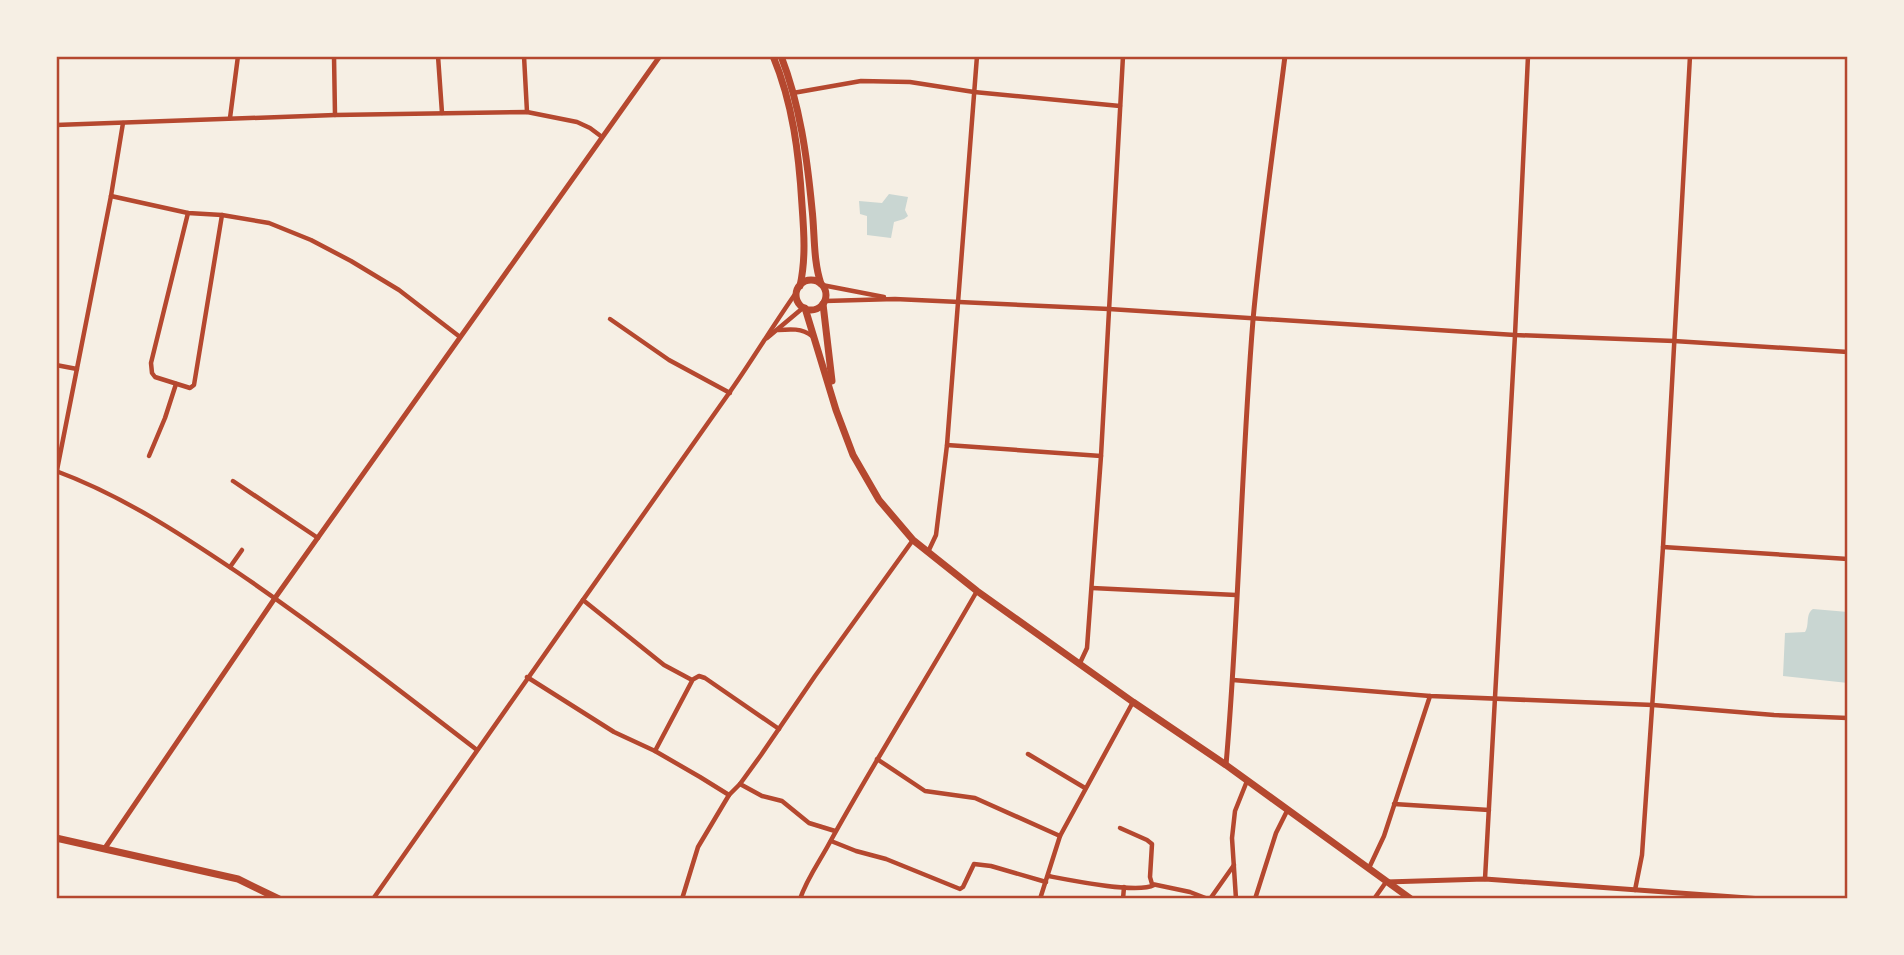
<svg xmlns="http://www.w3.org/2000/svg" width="1904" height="955" viewBox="0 0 1904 955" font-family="Quicksand,sans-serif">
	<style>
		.water { fill: #c9d6d2 }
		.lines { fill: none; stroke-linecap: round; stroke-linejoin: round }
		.minor { stroke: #b5482f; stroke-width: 4.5 }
		.tertiary { stroke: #b5482f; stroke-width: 5 }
		.primary { stroke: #b5482f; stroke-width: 7 }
		.neatline { fill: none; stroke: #b5482f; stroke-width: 2.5 }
	</style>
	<rect width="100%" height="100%" fill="#f6efe4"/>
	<g class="water">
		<polygon points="889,194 908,197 905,210 908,216 904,219 894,222 891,238 867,235 867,216 860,214 859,201 882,203"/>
		<path d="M1813,609L1848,612V683L1783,676L1785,633L1805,632C1810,625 1805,614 1813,609Z"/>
	</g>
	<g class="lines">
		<g class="minor">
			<polyline points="334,56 335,115"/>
			<polyline points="438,56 442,113"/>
			<polyline points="524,56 527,112"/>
			<polyline points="793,93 861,81 910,82 974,92 1120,106"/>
			<polyline points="230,118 238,56"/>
			<polyline points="56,125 335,115 527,112 577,122 590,128 602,137"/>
			<polyline points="111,196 188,213 222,215 269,223 311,240 351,261 399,290 460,337"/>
			<polyline points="188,213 151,363 152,373 155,377 190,388 194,385 222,215"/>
			<polyline points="822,285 884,297"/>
			<polyline points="825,301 895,299 1109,309 1515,335 1674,341 1848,352"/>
			<polyline points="610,319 669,360 730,393"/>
			<path d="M778,330C790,329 802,328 812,336"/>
			<polyline points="767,338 804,307"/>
			<polyline points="56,365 77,369"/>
			<polyline points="947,445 1101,456"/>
			<polyline points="149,456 165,418 176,384"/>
			<path d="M56,471C121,495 179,533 237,572C319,628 398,689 477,750"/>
			<polyline points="56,475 111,196 123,123"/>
			<polyline points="233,481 318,538"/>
			<polyline points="1663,547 1848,559"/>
			<polyline points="928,552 936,535 947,445 977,56"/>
			<polyline points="230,567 242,550"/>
			<polyline points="1092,588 1236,595"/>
			<polyline points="583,600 664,665 692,680 699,676 705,678 779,729"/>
			<polyline points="1080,663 1087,648 1101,456 1123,56"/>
			<polyline points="527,677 614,732 655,751 700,777 729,795"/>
			<polyline points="1233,680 1430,696 1653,705 1774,715 1848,718"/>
			<polyline points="655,751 692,681"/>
			<polyline points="1028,754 1085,788"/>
			<polyline points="877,759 925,791 975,798 1060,836"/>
			<polyline points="740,784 762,796 782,801 809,823 835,831"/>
			<polyline points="1394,804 1489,810"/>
			<polyline points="1120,828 1147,840 1152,844 1150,877 1152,884 1190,892 1208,899"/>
			<polyline points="831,841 856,851 886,859 960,889 963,887 974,864 991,866 1046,882"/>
			<polyline points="1369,868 1384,836 1430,696"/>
			<path d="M1048,876C1069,880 1137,894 1154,885"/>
			<polyline points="1485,879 1515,335 1528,56"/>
			<polyline points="1635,890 1642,855 1663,547 1690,56"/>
			<path d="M373,899C490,730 609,564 727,396C752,361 773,325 798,290"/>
			<polyline points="682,899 698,847 729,795 740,784 761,755 815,676 913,540"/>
			<path d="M800,899C807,878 820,861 830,842C877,757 929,675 977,591"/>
			<polyline points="1040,899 1060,836 1133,702"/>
			<polyline points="1123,899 1124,887"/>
			<polyline points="1210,899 1234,865"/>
			<polyline points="1236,899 1232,838 1235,811 1247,781"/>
			<polyline points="1255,899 1276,833 1287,811"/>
			<polyline points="1374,899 1386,882"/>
		</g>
		<g class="tertiary">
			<path d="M1226,765C1239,617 1241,468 1253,320C1261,232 1274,144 1285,56"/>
			<polyline points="105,848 275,598 660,56"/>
			<polyline points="1386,882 1485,879 1762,899"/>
		</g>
		<g class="primary">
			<path d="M773,56C793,104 799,154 802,205C804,232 806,259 800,286"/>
			<path d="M781,56C800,105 807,157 812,209C815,235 813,260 821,284"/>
			<circle cx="811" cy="295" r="15"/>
			<polyline points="823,304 832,381"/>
			<polyline points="805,308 836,410 853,455 879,500 913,540 977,591 1133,702 1226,765 1411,899"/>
			<polyline points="56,838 238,879 279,899"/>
		</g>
	</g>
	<rect width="1904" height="955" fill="none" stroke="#f6efe4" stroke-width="116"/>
	<rect x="58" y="58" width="1788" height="839" class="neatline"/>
</svg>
